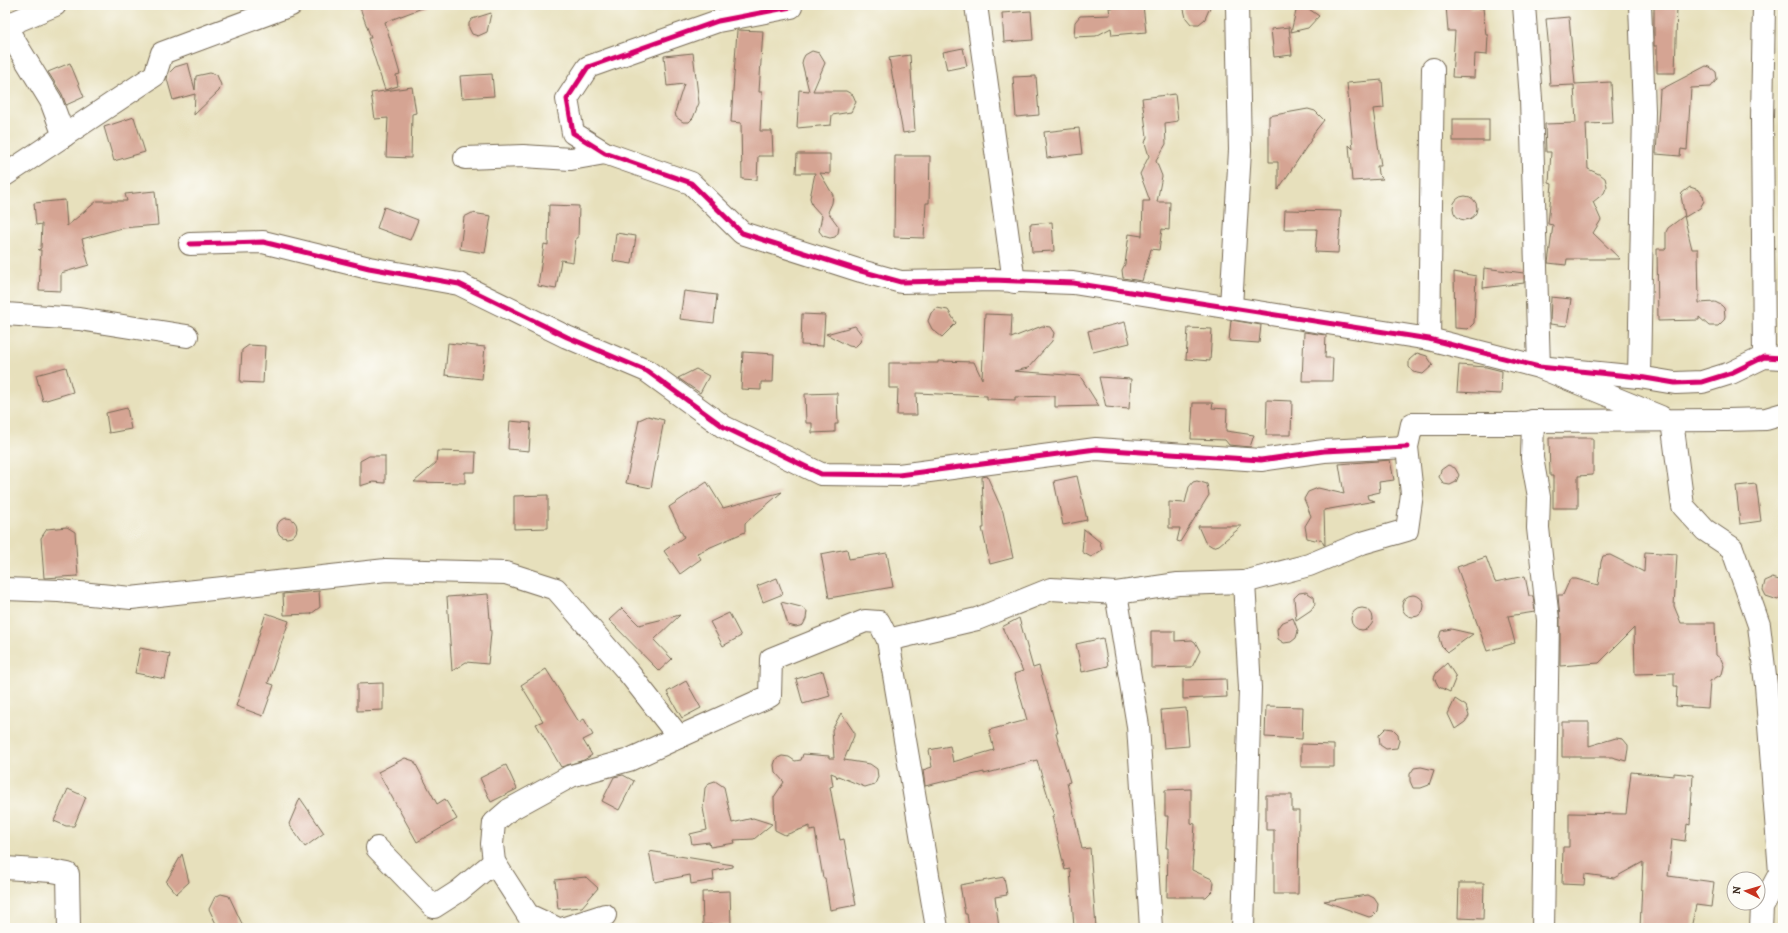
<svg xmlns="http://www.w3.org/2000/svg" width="1788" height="933" viewBox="0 0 1788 933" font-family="Alegreya,serif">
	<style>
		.building { fill: #d5a493 }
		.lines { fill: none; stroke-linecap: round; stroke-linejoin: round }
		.street-casing { stroke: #776a55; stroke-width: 24 }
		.street { stroke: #fff; stroke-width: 22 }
		.cycleway-casing { stroke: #fdfcf7; stroke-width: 8 }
		.cycleway { stroke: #d6006c; stroke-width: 5 }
	</style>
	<rect width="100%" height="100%" fill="#fdfcf7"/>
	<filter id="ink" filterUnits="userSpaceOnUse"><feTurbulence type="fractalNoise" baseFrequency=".025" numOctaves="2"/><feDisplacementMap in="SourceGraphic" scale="8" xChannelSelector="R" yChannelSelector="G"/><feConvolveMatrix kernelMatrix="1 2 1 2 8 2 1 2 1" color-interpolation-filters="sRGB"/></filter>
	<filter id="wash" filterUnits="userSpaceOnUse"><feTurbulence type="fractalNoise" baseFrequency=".012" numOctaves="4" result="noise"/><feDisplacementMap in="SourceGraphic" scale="16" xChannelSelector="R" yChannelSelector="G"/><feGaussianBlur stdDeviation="0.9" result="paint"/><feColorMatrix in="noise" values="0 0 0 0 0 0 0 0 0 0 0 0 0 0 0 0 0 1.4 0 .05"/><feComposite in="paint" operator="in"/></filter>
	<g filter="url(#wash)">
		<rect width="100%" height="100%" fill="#e7e0bc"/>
		<g id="blocks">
			<g class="building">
				<polygon points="359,5 425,5 425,7 385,22 400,74 396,75 398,86 385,90 368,38 371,38"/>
				<polygon points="1143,5 1146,32 1112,35 1111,28 1096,36 1074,37 1075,22 1080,16 1110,15 1109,8"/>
				<polygon points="1183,5 1211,5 1205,19 1199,24 1191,24 1186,18"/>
				<polygon points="1446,5 1470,5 1470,9 1483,8 1486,35 1488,35 1487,55 1475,54 1474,78 1452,77 1455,31 1448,31"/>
				<polygon points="1654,5 1677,6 1675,73 1657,73 1657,46 1654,46"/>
				<polygon points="1306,7 1319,16 1308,28 1291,32 1296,11"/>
				<polygon points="1031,11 1033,40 1004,42 1002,13"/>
				<polygon points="491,13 487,32 478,36 472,34 469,28 469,23 472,19"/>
				<polygon points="1569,17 1575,84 1611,82 1613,123 1586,124 1588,169 1601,175 1605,178 1607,186 1604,193 1593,202 1601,220 1593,233 1620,259 1567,259 1566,265 1548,263 1553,225 1548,224 1552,184 1549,183 1551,152 1546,152 1545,124 1576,123 1574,85 1550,86 1548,50 1549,50 1546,19"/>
				<polygon points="1289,27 1292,55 1274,57 1271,29"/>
				<polygon points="737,30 763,31 759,92 762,92 760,131 772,131 773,156 758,156 757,180 742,179 741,123 731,122"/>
				<polygon points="963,48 967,66 947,70 943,52"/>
				<polygon points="812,51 819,53 825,63 813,91 846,91 853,95 856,102 851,112 832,115 831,125 797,128 799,90 809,91 802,63 803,59 805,55"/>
				<polygon points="693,53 699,103 693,118 689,122 683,122 676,117 675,112 684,84 667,86 664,56"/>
				<polygon points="910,55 915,131 903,133 889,58"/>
				<polygon points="70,63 84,97 66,105 62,94 48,72"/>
				<polygon points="188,63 195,90 196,76 210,73 217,75 221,85 219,91 194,115 195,94 173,100 167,79 168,74 175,67"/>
				<polygon points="1706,66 1710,67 1716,72 1717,79 1711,87 1691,88 1687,150 1681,149 1680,156 1656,154 1660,90"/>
				<polygon points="492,74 494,96 462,98 460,76"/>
				<polygon points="1036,76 1039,115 1016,117 1013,77"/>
				<polygon points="1382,80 1384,108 1373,109 1381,166 1377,166 1378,174 1383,179 1352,181 1349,145 1353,149 1347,83"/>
				<polygon points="412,87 416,113 412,114 411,158 386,157 388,118 375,119 371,93"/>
				<polygon points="1175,94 1178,121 1165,123 1166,144 1156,161 1162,176 1157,202 1170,202 1169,230 1162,229 1159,250 1151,249 1142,281 1123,278 1122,270 1125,264 1129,234 1142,236 1143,201 1150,201 1140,174 1149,156 1145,143 1147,137 1142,98"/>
				<polygon points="1308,109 1315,111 1324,120 1313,134 1313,137 1278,190 1278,162 1269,162 1269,116"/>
				<polygon points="134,117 145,152 114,161 104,127"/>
				<rect x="1453" y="119" width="36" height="22"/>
				<polygon points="1079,128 1082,154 1047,158 1044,132"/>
				<polygon points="797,154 830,154 830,174 820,173 833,195 832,203 828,212 839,227 838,233 835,237 830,238 823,236 819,231 822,216 812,205 810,198 815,173 796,173"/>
				<polygon points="895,156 930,156 929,203 926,203 924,238 894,237"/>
				<polygon points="1690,187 1699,190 1703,196 1704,201 1700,208 1685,217 1681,196 1682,193"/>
				<polygon points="155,191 158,225 122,228 82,239 89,265 61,273 61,291 39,290 41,250 38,250 41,248 42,224 36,225 34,203 65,200 67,226 97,201 127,201 125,194"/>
				<circle cx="1465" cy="208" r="12"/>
				<polygon points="549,205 579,206 578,238 576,238 573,262 561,260 556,289 538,286 544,244 548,245"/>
				<polygon points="384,207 418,220 410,240 377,228"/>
				<polygon points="1285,210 1341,211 1338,253 1315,252 1317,229 1284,229"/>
				<polygon points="472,213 491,216 485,253 460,249 464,217"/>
				<polygon points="1684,216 1692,249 1698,249 1699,303 1715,302 1721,305 1724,308 1725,316 1724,320 1718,326 1709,326 1699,317 1699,320 1658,321 1657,249 1666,249 1666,232 1668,228"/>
				<polygon points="1052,222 1054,251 1032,252 1030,224"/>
				<polygon points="616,233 636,236 632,264 613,261"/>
				<polygon points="1484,268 1524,273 1524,283 1483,288"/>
				<polygon points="1454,272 1476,276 1474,323 1468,329 1455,328"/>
				<polygon points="684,291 717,295 714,323 680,319"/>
				<polygon points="1551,297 1571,299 1567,326 1550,324"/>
				<polygon points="937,308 948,310 956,323 942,337 932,329 928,321 931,313"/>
				<polygon points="802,314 825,315 823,346 801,345"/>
				<polygon points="985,314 1012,315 1011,338 1042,326 1050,327 1054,333 1052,341 1028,368 1014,371 1080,376 1099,406 1055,407 1055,396 1015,397 1015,400 987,399 987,396 916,393 917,415 897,415 898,388 889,388 889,363 938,363 938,361 974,362 982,379"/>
				<polygon points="1231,320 1261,325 1259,343 1229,341"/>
				<polygon points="1125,322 1130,343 1093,352 1088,331"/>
				<polygon points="855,326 862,335 860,342 855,347 849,346 826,334"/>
				<polygon points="1188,328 1212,329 1210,361 1186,359"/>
				<polygon points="1304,332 1326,335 1325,358 1333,358 1332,381 1302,381"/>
				<polygon points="448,343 485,347 482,379 445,375"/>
				<polygon points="249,345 265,346 263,383 240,382 242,350"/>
				<polygon points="743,352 774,354 773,382 761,382 761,390 741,389"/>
				<polygon points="1417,353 1427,356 1433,365 1423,374 1413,372 1409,367 1409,360"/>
				<polygon points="1459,365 1486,367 1502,371 1501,394 1457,392"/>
				<polygon points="66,367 73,392 43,401 36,375"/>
				<polygon points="696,369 709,376 700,393 678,378"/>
				<polygon points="1099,377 1131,379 1129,409 1106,407"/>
				<polygon points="837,393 838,424 835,424 835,432 812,433 812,423 806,423 805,394"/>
				<polygon points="1267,400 1292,401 1291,435 1266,435"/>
				<polygon points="1193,403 1213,403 1212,408 1227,409 1226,431 1254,435 1250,447 1229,445 1225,440 1191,439"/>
				<polygon points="127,408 131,429 109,433 106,413"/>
				<polygon points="648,416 664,420 651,488 626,483 639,420"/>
				<polygon points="510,421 531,423 529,451 508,449"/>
				<polygon points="1549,438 1593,438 1593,475 1578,476 1578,508 1553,508 1553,476 1550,476"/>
				<polygon points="437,451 476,452 475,472 465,472 465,483 414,482 436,463"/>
				<polygon points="369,456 385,456 385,483 373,482 360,486 360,461"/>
				<polygon points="1390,460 1394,480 1379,482 1380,492 1367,495 1368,499 1375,501 1324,510 1325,545 1324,545 1321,539 1315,540 1307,538 1305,526 1311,516 1304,499 1308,492 1318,488 1344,494 1339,464"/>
				<polygon points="1448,465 1455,468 1459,475 1456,482 1450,485 1444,484 1439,477 1441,470"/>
				<polygon points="987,476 1003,512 1013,558 990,564 982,528 984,528 982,477"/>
				<polygon points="1077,476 1087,520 1063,525 1054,481"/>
				<polygon points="1197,481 1207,484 1209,495 1180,542 1177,541 1180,528 1169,528 1169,502 1185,503 1189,487 1193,482"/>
				<polygon points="707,482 723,508 782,492 745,523 745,532 697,553 701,559 680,574 664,551 684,537 669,507"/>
				<polygon points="1756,484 1761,521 1740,524 1736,486"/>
				<polygon points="548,495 548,528 514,529 514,496"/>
				<circle cx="287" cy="528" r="10"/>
				<polygon points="1198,526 1242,526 1219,545 1213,547 1205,542"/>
				<polygon points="67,527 75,532 78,576 44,578 41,538 47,529"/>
				<polygon points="1084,529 1100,542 1102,550 1091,557 1082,552"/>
				<polygon points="847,549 849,559 887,553 893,587 829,598 821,554"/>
				<polygon points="1645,552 1677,554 1674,606 1681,623 1715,623 1716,655 1721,659 1724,666 1722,674 1710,681 1708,708 1676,706 1677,686 1674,686 1674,673 1635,674 1634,628 1599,663 1560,666 1560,620 1558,595 1563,595 1570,579 1576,579 1598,585 1601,562 1603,556 1610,555 1644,572"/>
				<polygon points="1486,557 1495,582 1525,576 1529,596 1533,596 1535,612 1508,616 1515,643 1487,651 1457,567"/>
				<polygon points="777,578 783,594 763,602 757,586"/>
				<polygon points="1772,578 1783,581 1783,592 1778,600 1766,596 1763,590 1765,581"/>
				<polygon points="319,591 320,607 311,614 284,615 283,594"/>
				<polygon points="1306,592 1314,597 1315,604 1311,610 1296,620 1294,598 1299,593"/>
				<polygon points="488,594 491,633 488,664 466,662 452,671 447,597"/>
				<circle cx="1413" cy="606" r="11"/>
				<polygon points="781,602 801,607 807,611 806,619 803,625 796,627 788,625"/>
				<polygon points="622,608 639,625 680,615 654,640 672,659 659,671 609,620"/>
				<circle cx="1362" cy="619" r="11"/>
				<polygon points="266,613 289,621 268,683 274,685 263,716 236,706"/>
				<polygon points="729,613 741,636 723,646 710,622"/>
				<polygon points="1019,618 1033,668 1039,666 1052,712 1058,733 1056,733 1070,782 1067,783 1082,849 1090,848 1096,928 1074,928 1070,869 1065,870 1052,816 1054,816 1037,760 984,774 984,772 925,786 923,770 932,767 929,750 950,746 953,762 994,750 989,730 1027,720 1014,674 1023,671 1002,627"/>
				<polygon points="1293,618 1298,631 1296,638 1291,642 1284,643 1278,639 1277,629 1281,623"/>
				<polygon points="1451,629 1473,634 1448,652 1441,645 1439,638 1441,631"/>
				<polygon points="1151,631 1175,631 1175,641 1192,640 1195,642 1200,651 1192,667 1151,668"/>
				<polygon points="1103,638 1108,666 1082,672 1076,644"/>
				<polygon points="140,648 170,654 165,679 135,673"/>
				<polygon points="1447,663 1456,677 1450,692 1439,687 1434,678 1437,672"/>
				<polygon points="546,669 579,722 584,719 593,735 583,740 592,755 584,760 561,767 536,724 543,721 521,685"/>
				<polygon points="823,671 830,696 803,704 796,679"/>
				<polygon points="1226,679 1227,697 1183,699 1183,680"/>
				<polygon points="686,681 701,708 682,718 667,692"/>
				<polygon points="383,683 383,710 357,711 357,684"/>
				<polygon points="1455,699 1466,706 1469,716 1465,722 1455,729 1448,714"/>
				<polygon points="1266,706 1303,707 1302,739 1265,737"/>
				<polygon points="1186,708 1189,746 1164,748 1161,710"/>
				<polygon points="841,713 854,732 854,736 844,760 870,764 877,769 878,777 875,784 865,787 838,776 837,778 836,775 831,773 833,786 830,787 840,840 844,839 856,905 830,910 825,878 823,878 815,830 810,831 810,826 785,835 775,830 774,797 784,782 775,772 774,765 776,759 782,756 789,757 795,761 801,760 803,754 829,756 829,758 834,758 832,730"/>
				<polygon points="1562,722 1589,722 1589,746 1616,738 1623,739 1628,745 1628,749 1626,761 1612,757 1562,757"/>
				<polygon points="1386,728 1393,729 1398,734 1399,741 1397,748 1386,749 1380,745 1379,735"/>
				<polygon points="1301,744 1334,745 1334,767 1301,767"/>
				<polygon points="405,758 414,761 437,804 445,799 457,819 417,842 378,772"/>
				<polygon points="506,765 517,789 491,802 480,778"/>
				<polygon points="1421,767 1434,770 1429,785 1421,788 1413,788 1410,781 1410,774 1414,768"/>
				<polygon points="1631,772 1674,776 1674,773 1693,775 1690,825 1687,824 1685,841 1672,839 1668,876 1714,882 1711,907 1696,905 1691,928 1640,928 1643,862 1614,878 1585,874 1584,885 1562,884 1563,847 1569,847 1569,813 1626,814"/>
				<polygon points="623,775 634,781 619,810 602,801 614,777"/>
				<polygon points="715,781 724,787 732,823 753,818 772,824 754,839 734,840 735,843 710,847 709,842 692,844 690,834 707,830 703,808 705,788 709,783"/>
				<polygon points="68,789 86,797 74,826 66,826 54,821"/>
				<polygon points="1191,789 1191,823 1195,824 1192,870 1212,879 1214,882 1213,890 1206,897 1167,897 1168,848 1166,848 1168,816 1165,816 1165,790"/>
				<polygon points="1266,795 1292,795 1292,811 1299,811 1298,894 1274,894 1274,830 1266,830"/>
				<polygon points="300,798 324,833 305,847 289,824"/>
				<polygon points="649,851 733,865 733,867 713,871 714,880 691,884 690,875 655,882"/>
				<polygon points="182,854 189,882 176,894 166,882"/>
				<polygon points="586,877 598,888 582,907 558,909 555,880"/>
				<polygon points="1004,877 1007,895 995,897 999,928 969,928 967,914 965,914 960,885"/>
				<polygon points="1459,883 1484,883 1483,919 1458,918"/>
				<polygon points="730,891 731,924 703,925 702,892"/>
				<polygon points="221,894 229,896 244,928 218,928 209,909 215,897"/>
				<polygon points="1368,895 1374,898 1378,904 1377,911 1372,916 1369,917 1324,901"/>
			</g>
		</g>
	</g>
	<g filter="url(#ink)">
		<use href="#blocks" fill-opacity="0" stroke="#776a55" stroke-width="1"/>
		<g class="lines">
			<g class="street-casing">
				<g id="street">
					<polyline points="976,5 1014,282"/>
					<polyline points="1524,5 1531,99 1539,367 1661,417"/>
					<polyline points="791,7 718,21 588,67 567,99 573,133 605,153 691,183 742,233 861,271 901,282 993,280 1073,283 1429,339 1539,367 1639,377 1675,383 1702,382 1731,373 1764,357 1783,358"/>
					<polyline points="5,26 51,101 64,136"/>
					<polyline points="5,26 55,5"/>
					<polyline points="465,158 523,156 571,159 605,153"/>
					<polyline points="5,175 155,75 162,53 291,5"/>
					<polyline points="190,244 263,242 369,268 459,284 567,337 647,371 724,427 821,474 899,475 1096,449 1261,460 1324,451 1407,447"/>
					<polyline points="1231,307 1240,150 1237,5"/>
					<polyline points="5,314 79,319 187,336"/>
					<polyline points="1429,339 1433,69"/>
					<polyline points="1764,357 1762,119 1764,5"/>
					<polyline points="1639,377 1644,111 1640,5"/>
					<polyline points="1533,421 1532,458 1539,497 1538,528 1548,620 1543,928"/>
					<polyline points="1672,421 1683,506 1705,530 1732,548 1759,625 1766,685 1780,873 1762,907 1761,928"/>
					<polyline points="1244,582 1309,565 1362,543 1407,530 1412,494 1407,447 1412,424 1519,424 1533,421 1727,420 1766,419 1783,414"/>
					<polyline points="5,589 59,591 131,598 386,570 506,573 556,589 628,672 679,737 770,696 771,659 865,621 879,622 888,640"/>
					<polyline points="377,848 434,907 459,891 494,862"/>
					<polyline points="5,868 52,871 68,874 69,928"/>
					<polyline points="556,928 528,915 494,862 492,844 494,823 509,810 571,776 629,760 679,737"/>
					<polyline points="565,928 605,915"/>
					<polyline points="937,928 888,640 977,619 1051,589 1116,593"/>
					<polyline points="1151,928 1138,726 1116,593 1178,584 1244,582 1250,688 1243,928"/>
				</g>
			</g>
			<use href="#street" class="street"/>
			<g class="cycleway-casing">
				<g id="cycleway">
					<polyline points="791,7 718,21 588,67 567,99 573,133 605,153 691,183 742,233 861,271 901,282 993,280 1073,283 1429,339 1539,367 1639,377 1675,383 1702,382 1731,373 1764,357 1783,358"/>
					<polyline points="190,244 263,242 369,268 459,284 567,337 647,371 724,427 821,474 899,475 1096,449 1261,460 1324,451 1407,447"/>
				</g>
			</g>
			<use href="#cycleway" class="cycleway"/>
		</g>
	</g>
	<rect width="1788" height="933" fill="none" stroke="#fdfcf7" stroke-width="20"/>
	<g transform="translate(1746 891) rotate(275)"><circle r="19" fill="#fdfcf7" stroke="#afa8a0"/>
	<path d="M0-3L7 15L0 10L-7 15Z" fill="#c8321e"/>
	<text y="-6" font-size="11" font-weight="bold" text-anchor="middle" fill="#3b2a1e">N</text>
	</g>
</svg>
